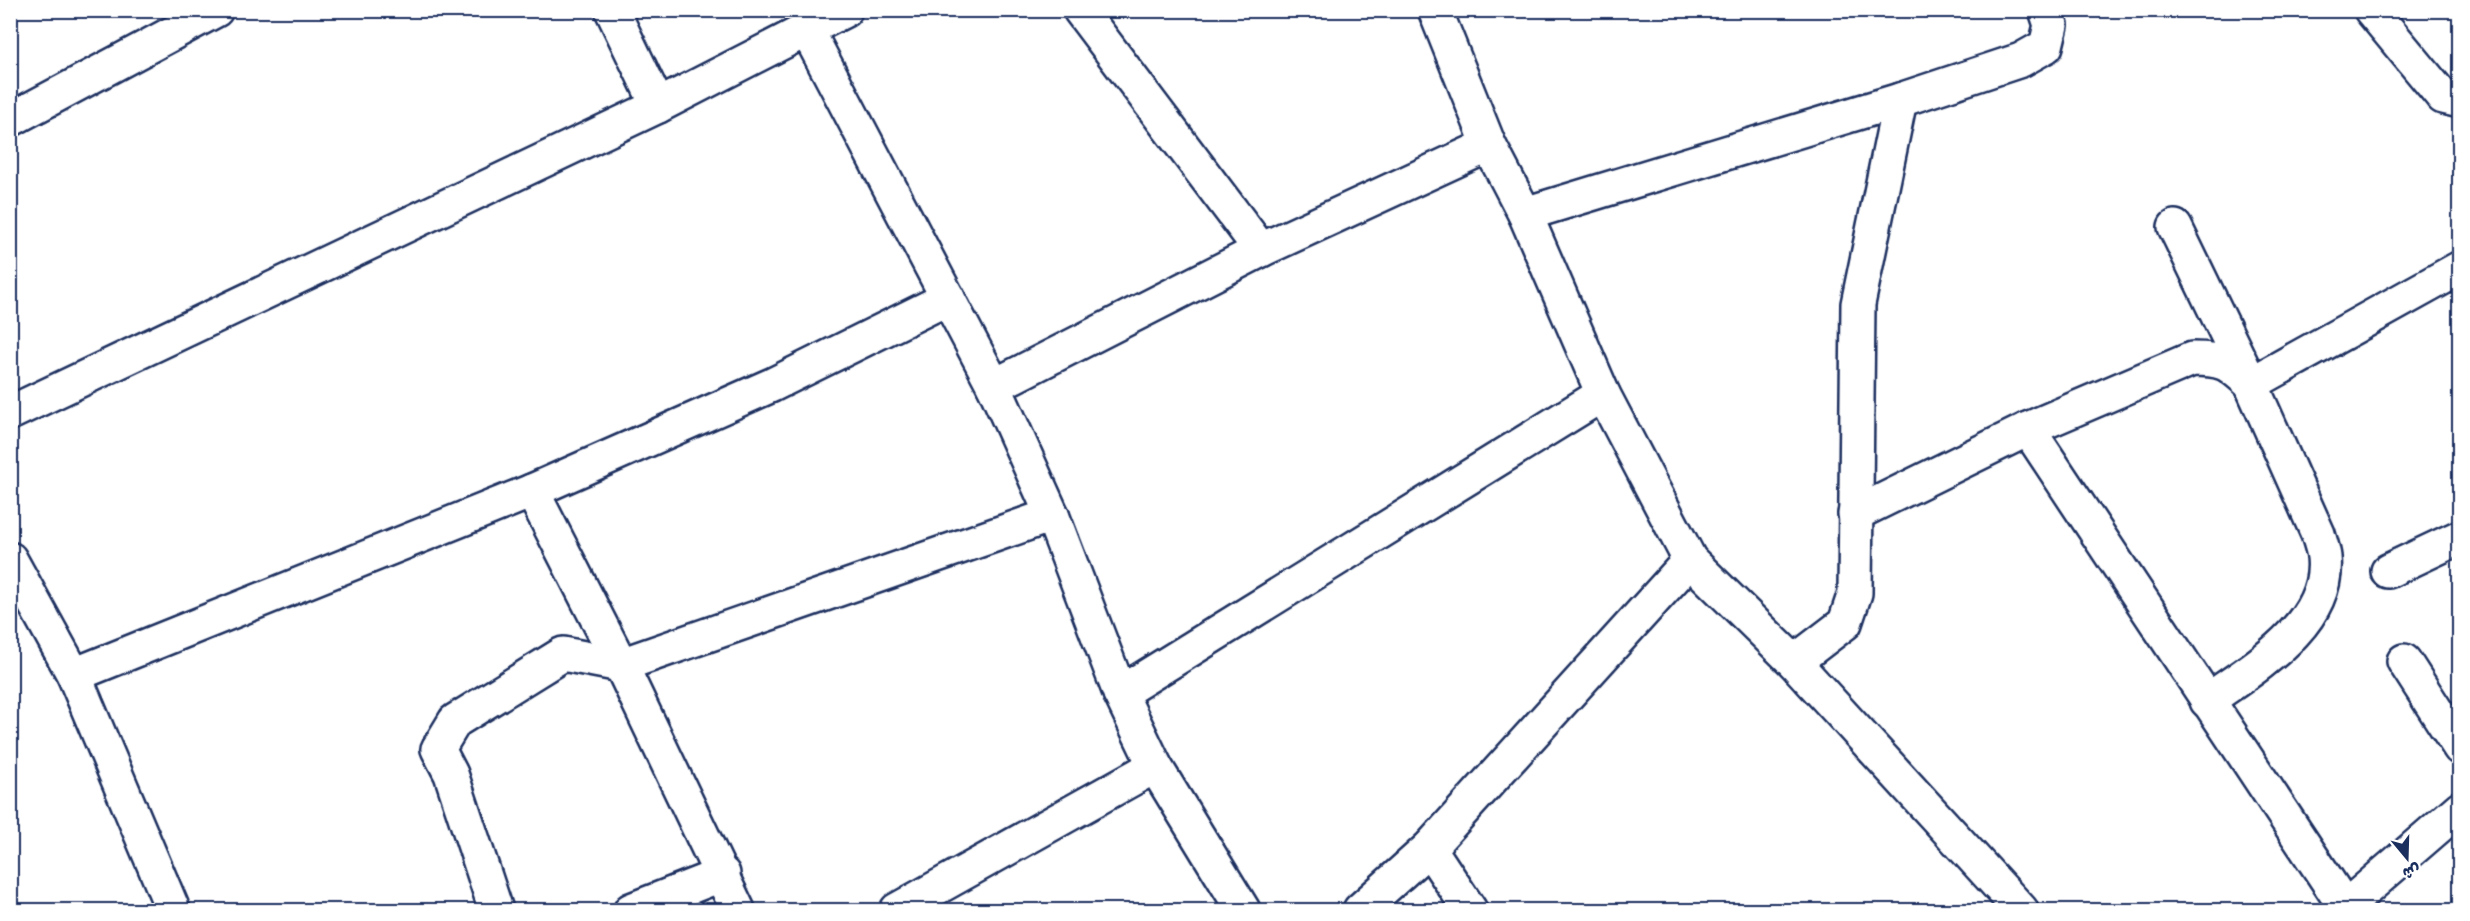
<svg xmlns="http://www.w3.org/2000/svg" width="2470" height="921" viewBox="0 0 2470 921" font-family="'Patrick Hand','Playpen Sans Arabic',sans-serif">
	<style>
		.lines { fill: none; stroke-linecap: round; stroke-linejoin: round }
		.minor-casing { stroke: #1b2f5e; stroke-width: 38 }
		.tertiary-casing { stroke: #1b2f5e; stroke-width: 38 }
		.minor { stroke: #fff; stroke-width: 33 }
		.tertiary { stroke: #fff; stroke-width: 33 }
	</style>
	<rect width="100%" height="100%" fill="#fff"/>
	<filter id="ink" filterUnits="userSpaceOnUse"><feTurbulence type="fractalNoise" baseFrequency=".0167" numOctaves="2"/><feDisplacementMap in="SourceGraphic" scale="12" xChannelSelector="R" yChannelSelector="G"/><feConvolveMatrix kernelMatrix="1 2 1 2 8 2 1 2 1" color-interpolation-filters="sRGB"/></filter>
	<g filter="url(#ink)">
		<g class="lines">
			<g class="minor-casing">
				<g id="minor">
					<polyline points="612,10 658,106"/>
					<polyline points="1080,10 1261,250"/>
					<polyline points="1435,10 1489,145 1525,214 1603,394 1690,560 1794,662 2021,910"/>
					<polyline points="2371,10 2443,97 2460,101"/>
					<polyline points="807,30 994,386 1052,515 1120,693 1155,766 1243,910"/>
					<polyline points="10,120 216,10"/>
					<polyline points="1525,214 1900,100 2021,60 2046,46 2051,25 2046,10"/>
					<polyline points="2175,227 2251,384 2460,268"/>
					<polyline points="994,386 1261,250 1489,145"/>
					<polyline points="10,413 658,106 845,10"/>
					<polyline points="2028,429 2345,907"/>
					<polyline points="532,491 621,665 738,910"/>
					<path d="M1855,514L2028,429L2192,359C2224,359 2228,363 2251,384L2318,534C2320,541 2323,549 2324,557C2331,624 2253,668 2207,701"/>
					<polyline points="10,559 74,675 173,910"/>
					<polyline points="2388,571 2460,537"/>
					<polyline points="2404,661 2460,748"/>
					<polyline points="1794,662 1845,623 1855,593 1858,304 1900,100"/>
					<polyline points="74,675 532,491 772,385 948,298"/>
					<polyline points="1120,693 1603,394"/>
					<polyline points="1429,848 1470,910"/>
					<polyline points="496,910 451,774 438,749 455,721 563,654 621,665 1052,515"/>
					<polyline points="631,910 723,874"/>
					<polyline points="897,910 1155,766"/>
					<polyline points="1360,910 1429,848 1690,560"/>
				</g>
			</g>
			<g class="tertiary-casing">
				<polyline id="tertiary" points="2342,910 2460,808"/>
			</g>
			<use href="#minor" class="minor"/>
			<use href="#tertiary" class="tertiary"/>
		</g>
	</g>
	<rect width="2470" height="921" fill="none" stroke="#fff" stroke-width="36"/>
	<rect x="18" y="18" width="2434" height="885" fill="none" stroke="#1b2f5e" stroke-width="2" filter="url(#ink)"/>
	<g transform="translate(2407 858) rotate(161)" stroke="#ffffff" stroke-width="4.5" paint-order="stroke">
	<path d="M0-4.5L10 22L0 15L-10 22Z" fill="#1b2f5e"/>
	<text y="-9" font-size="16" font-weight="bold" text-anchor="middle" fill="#1b2f5e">ش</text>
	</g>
</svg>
